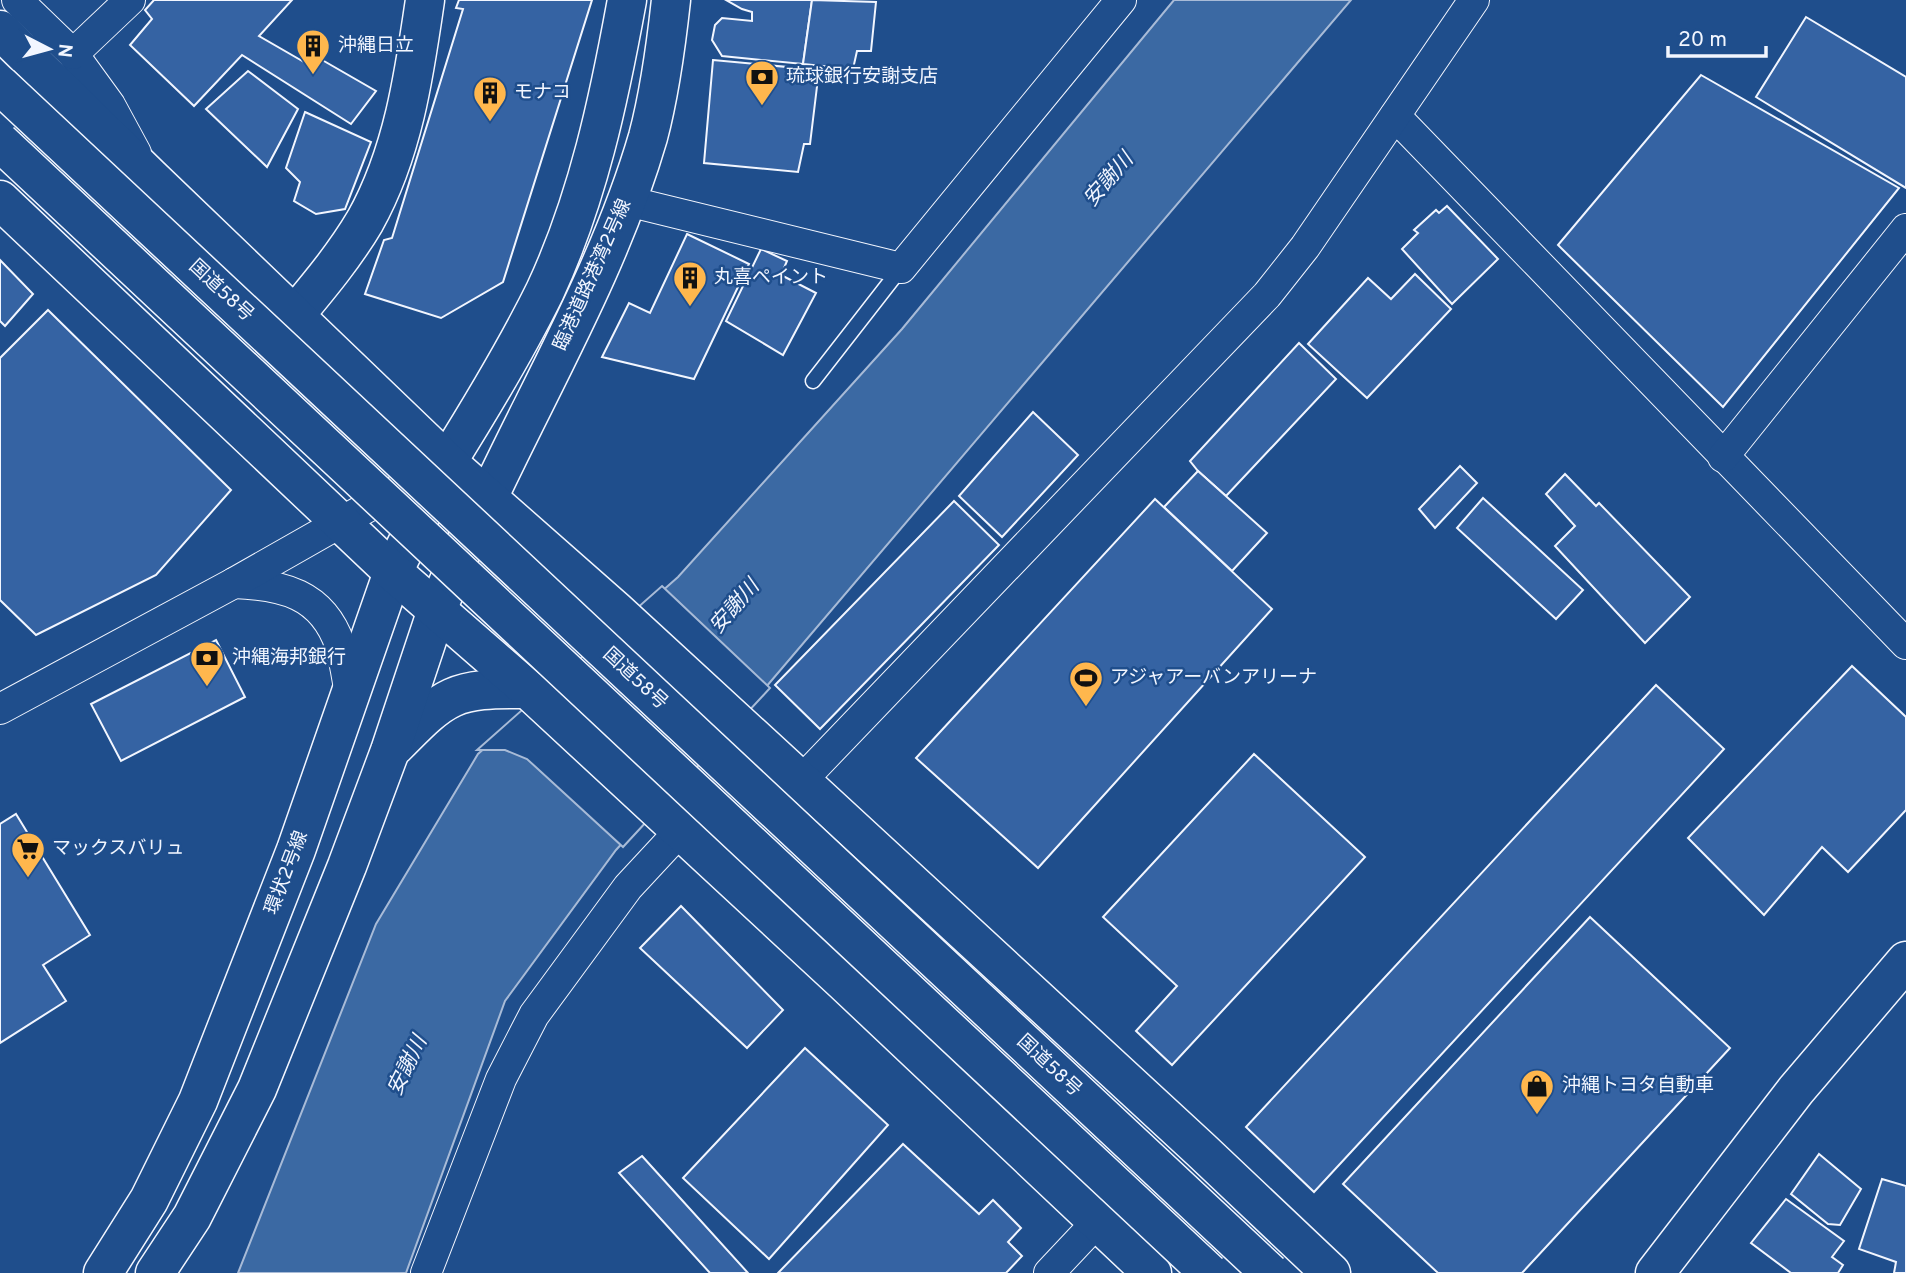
<svg xmlns="http://www.w3.org/2000/svg" width="1906" height="1273" viewBox="0 0 1906 1273" font-family="Overpass,'Noto Sans JP',sans-serif">
	<style>
		.water { fill: #3b69a3; stroke: #a8bbd7; stroke-width: 2 }
		.pier { fill: #1f4e8c; stroke: #a8bbd7; stroke-width: 2 }
		.building { fill: #3563a3; stroke: #f2f6ff; stroke-width: 2 }
		.lines { fill: none; stroke-linecap: round; stroke-linejoin: round }
		.lane-casing { stroke: #f2f6ff; stroke-width: 17 }
		.street-casing { stroke: #f2f6ff; stroke-width: 32 }
		.secondary-casing { stroke: #f2f6ff; stroke-width: 41 }
		.primary-casing { stroke: #f2f6ff; stroke-width: 41 }
		.highway-casing { stroke: #f2f6ff; stroke-width: 41 }
		.lane { stroke: #1f4e8c; stroke-width: 14 }
		.street { stroke: #1f4e8c; stroke-width: 30 }
		.secondary { stroke: #1f4e8c; stroke-width: 38 }
		.primary { stroke: #1f4e8c; stroke-width: 38 }
		.highway { stroke: #1f4e8c; stroke-width: 38 }
		.highway-bridge-casing { stroke: #f2f6ff; stroke-width: 41; stroke-linecap: butt }
		.highway-bridge { stroke: #1f4e8c; stroke-width: 38 }
		.labels { text-anchor: middle; dominant-baseline: central; stroke-width: 5; stroke-linejoin: round; paint-order: stroke }
		.poi-label { font-size: 19px; fill: #f2f6ff; stroke: #1f4e8c; text-anchor: start }
		.street-label { font-size: 19px; fill: #f2f6ff; stroke: #1f4e8c }
		.water-label { font-size: 21px; font-style: italic; fill: #f2f6ff; stroke: #1f4e8c }
	</style>
	<rect width="100%" height="100%" fill="#1f4e8c"/>
	<polygon class="water" points="1174,0 1351,0 766,687 616,850 505,1001 406,1273 238,1273 376,924 478,754 678,577 902,329"/>
	<polygon class="pier" points="662,586 770,688 623,847 527,759 505,750 477,750"/>
	<g class="building">
		<polygon points="154,0 292,0 259,36 304,62 310,53 376,91 351,124 242,55 194,106 130,45 152,19 145,10"/>
		<polygon points="459,0 592,0 503,282 441,318 365,294 384,240 392,238 463,9 456,8"/>
		<polygon points="726,0 812,0 803,64 722,56 712,40 715,25 722,18 752,21 752,12 742,9"/>
		<polygon points="812,0 876,2 871,51 857,51 853,69 803,64"/>
		<polygon points="1806,17 1906,77 1906,188 1756,97"/>
		<polygon points="713,60 819,70 810,144 804,144 798,172 704,163"/>
		<polygon points="248,71 298,109 267,167 206,109"/>
		<polygon points="1701,75 1899,188 1723,407 1558,245"/>
		<polygon points="305,112 371,142 345,209 316,214 294,201 300,182 286,168"/>
		<polygon points="1447,206 1498,259 1452,304 1402,249 1418,233 1414,230 1436,210 1439,213"/>
		<polygon points="687,234 749,264 694,379 602,357 629,303 650,313"/>
		<polygon points="761,249 787,261 781,275 816,293 783,355 726,321"/>
		<polygon points="0,260 33,294 5,326 0,321"/>
		<polygon points="1415,274 1451,309 1367,398 1308,344 1368,278 1391,299"/>
		<polygon points="48,310 231,490 156,575 36,635 0,600 0,358"/>
		<polygon points="1299,343 1336,379 1226,496 1198,471 1190,461"/>
		<polygon points="1033,412 1078,455 1002,537 959,496"/>
		<polygon points="1460,466 1477,483 1435,528 1419,509"/>
		<polygon points="1198,471 1267,533 1232,571 1164,507"/>
		<polygon points="1565,474 1596,506 1599,503 1690,597 1645,643 1555,546 1575,526 1546,494"/>
		<polygon points="1483,498 1583,590 1556,619 1457,528"/>
		<polygon points="1155,499 1272,609 1038,868 916,758"/>
		<polygon points="954,501 999,545 820,729 775,685"/>
		<polygon points="216,640 245,697 121,761 91,704"/>
		<polygon points="1852,666 1906,717 1906,810 1848,872 1822,847 1764,915 1688,838"/>
		<polygon points="1656,685 1724,749 1314,1192 1246,1127"/>
		<polygon points="1254,754 1365,857 1172,1065 1136,1031 1177,986 1103,917"/>
		<polygon points="16,814 90,935 43,965 66,1001 0,1043 0,824"/>
		<polygon points="681,906 783,1010 747,1048 640,948"/>
		<polygon points="1590,917 1730,1048 1522,1273 1438,1273 1343,1184"/>
		<polygon points="805,1048 888,1125 769,1259 683,1178"/>
		<polygon points="903,1144 979,1214 993,1200 1021,1228 1008,1242 1022,1256 1006,1273 778,1273"/>
		<polygon points="1819,1154 1861,1189 1840,1225 1828,1224 1791,1194"/>
		<polygon points="642,1156 748,1273 710,1273 619,1173"/>
		<polygon points="1882,1179 1906,1186 1906,1273 1894,1273 1896,1262 1859,1249"/>
		<polygon points="1786,1199 1844,1241 1832,1257 1843,1265 1838,1273 1791,1273 1751,1243"/>
	</g>
	<g class="lines">
		<g class="lane-casing">
			<polyline id="lane" points="813,381 901,268"/>
		</g>
		<g class="street-casing">
			<g id="street">
				<polyline points="17,0 73,54 110,105 136,153"/>
				<polyline points="73,54 130,0"/>
				<polyline points="1395,116 1906,644"/>
				<polyline points="627,201 901,268 1121,0"/>
				<polyline points="1723,457 1906,229"/>
				<path d="M234,583C282,585 322,593 340,645C345,661 347,678 350,694"/>
				<polyline points="0,709 234,583 438,467"/>
				<polyline points="801,781 1267,295 1305,247 1474,0"/>
				<polyline points="426,1273 501,1079 534,1015 628,887 680,831"/>
				<polyline points="1049,1273 1097,1222"/>
			</g>
		</g>
		<g class="secondary-casing">
			<g id="secondary">
				<path d="M294,316C319,286 345,255 365,221C403,153 414,76 425,0"/>
				<path d="M447,462C482,406 516,350 545,291C588,199 609,99 627,0"/>
				<path d="M488,498C544,379 611,264 648,137C660,92 666,46 671,0"/>
				<polyline points="1655,1273 1796,1090 1906,961"/>
			</g>
		</g>
		<g class="primary-casing">
			<g id="primary">
				<path d="M395,746C446,694 453,688 527,689"/>
				<polyline points="103,1273 149,1200 198,1101 296,850 393,572 447,462"/>
				<polyline points="155,1273 192,1217 257,1089 347,866 390,751 437,610 460,554 487,500"/>
			</g>
		</g>
		<g class="highway-casing">
			<g id="highway">
				<polyline points="0,30 149,176 447,462 616,611 801,781 1201,1150 1331,1273"/>
				<polyline points="0,200 393,572 532,693 844,982 1152,1273"/>
			</g>
		</g>
		<use href="#lane" class="lane"/>
		<use href="#street" class="street"/>
		<use href="#secondary" class="secondary"/>
		<use href="#primary" class="primary"/>
		<use href="#highway" class="highway"/>
		<g class="highway-bridge-casing">
			<g id="highway-bridge">
				<polyline points="0,85 1270,1273"/>
				<polyline points="0,142 1209,1273"/>
			</g>
		</g>
		<use href="#highway-bridge" class="highway-bridge"/>
	</g>
	<defs>
		<g id="building-pin" transform="scale(1.75)"><path d="M0 17L-7.5 6A9.5 9.5 0 1 1 7.5 6Z" fill="#ffb74d" stroke="#1f4e8c"/><path d="M-4-6H4V6H1V3H-1V6H-4ZM-2.5-4.3h1.7v1.8h-1.7ZM.8-4.3h1.7v1.8H.8ZM-2.5-1h1.7V.8h-1.7ZM.8-1h1.7V.8H.8Z" fill="#111"/></g>
		<g id="bank-pin" transform="scale(1.75)"><path d="M0 17L-7.5 6A9.5 9.5 0 1 1 7.5 6Z" fill="#ffb74d" stroke="#1f4e8c"/><path d="M-6-4H6V4H-6ZM0-2.3a2.3 2.3 0 1 0 0 4.6a2.3 2.3 0 1 0 0-4.6Z" fill="#111"/></g>
		<g id="stadium-pin" transform="scale(1.75)"><path d="M0 17L-7.5 6A9.5 9.5 0 1 1 7.5 6Z" fill="#ffb74d" stroke="#1f4e8c"/><path d="M0-5a6.5 5 0 1 0 0 10a6.5 5 0 1 0 0-10ZM-3.5-1.8h7v3.6h-7Z" fill="#111"/></g>
		<g id="supermarket-pin" transform="scale(1.75)"><path d="M0 17L-7.5 6A9.5 9.5 0 1 1 7.5 6Z" fill="#ffb74d" stroke="#1f4e8c"/><path d="M-6-5.5h2.5l.6 2H6L4.5 2H-2.5L-4.4-4H-6ZM-1.5 3.2a1.3 1.3 0 1 0 .1 0ZM3 3.2a1.3 1.3 0 1 0 .1 0Z" fill="#111"/></g>
		<g id="shop-pin" transform="scale(1.75)"><path d="M0 17L-7.5 6A9.5 9.5 0 1 1 7.5 6Z" fill="#ffb74d" stroke="#1f4e8c"/><path d="M-5-2.5h2.3a2.7 3.5 0 0 1 5.4 0H5L5.5 6h-11ZM-1.5-2.5h3a1.5 2.3 0 0 0-3 0Z" fill="#111"/></g>
	</defs>
	<g fill-rule="evenodd">
		<use href="#building-pin" x="313" y="46"/>
		<use href="#bank-pin" x="762" y="77"/>
		<use href="#building-pin" x="490" y="93"/>
		<use href="#building-pin" x="690" y="278"/>
		<use href="#bank-pin" x="207" y="658"/>
		<use href="#stadium-pin" x="1086" y="678"/>
		<use href="#supermarket-pin" x="28" y="849"/>
		<use href="#shop-pin" x="1537" y="1086"/>
	</g>
	<g class="labels">
		<g class="poi-label">
			<text x="338" y="46">沖縄日立</text>
			<text x="786" y="77">琉球銀行安謝支店</text>
			<text x="514" y="93">モナコ</text>
			<text x="714" y="278">丸喜ペイント</text>
			<text x="232" y="658">沖縄海邦銀行</text>
			<text x="1110" y="678">アジャアーバンアリーナ</text>
			<text x="52" y="849">マックスバリュ</text>
			<text x="1562" y="1086">沖縄トヨタ自動車</text>
		</g>
		<g class="street-label">
			<text transform="translate(593 275) rotate(-66)">臨港道路港湾2号線</text>
			<text transform="translate(221 291) rotate(43)">国道58号</text>
			<text transform="translate(635 679) rotate(43)">国道58号</text>
			<text transform="translate(287 873) rotate(-69)">環状2号線</text>
			<text transform="translate(1049 1066) rotate(43)">国道58号</text>
		</g>
		<g class="water-label">
			<text transform="translate(1109 180) rotate(-49)">安謝川</text>
			<text transform="translate(735 607) rotate(-49)">安謝川</text>
			<text transform="translate(408 1066) rotate(-64)">安謝川</text>
		</g>
	</g>
	<g transform="translate(49 49) rotate(96)" stroke="#1f4e8c" stroke-width="5" paint-order="stroke">
	<path d="M0-5L12 26L0 18L-12 26Z" fill="#f2f6ff"/>
	<text y="-10" font-size="19" font-weight="bold" text-anchor="middle" fill="#f2f6ff">N</text>
	</g>
	<path d="M1668 46v10h98v-10" fill="none" stroke="#f2f6ff" stroke-width="3.5"/>
	<text x="1678" y="46" font-size="21" fill="#f2f6ff" stroke="#1f4e8c" stroke-width="5" paint-order="stroke">20 m</text>
</svg>
